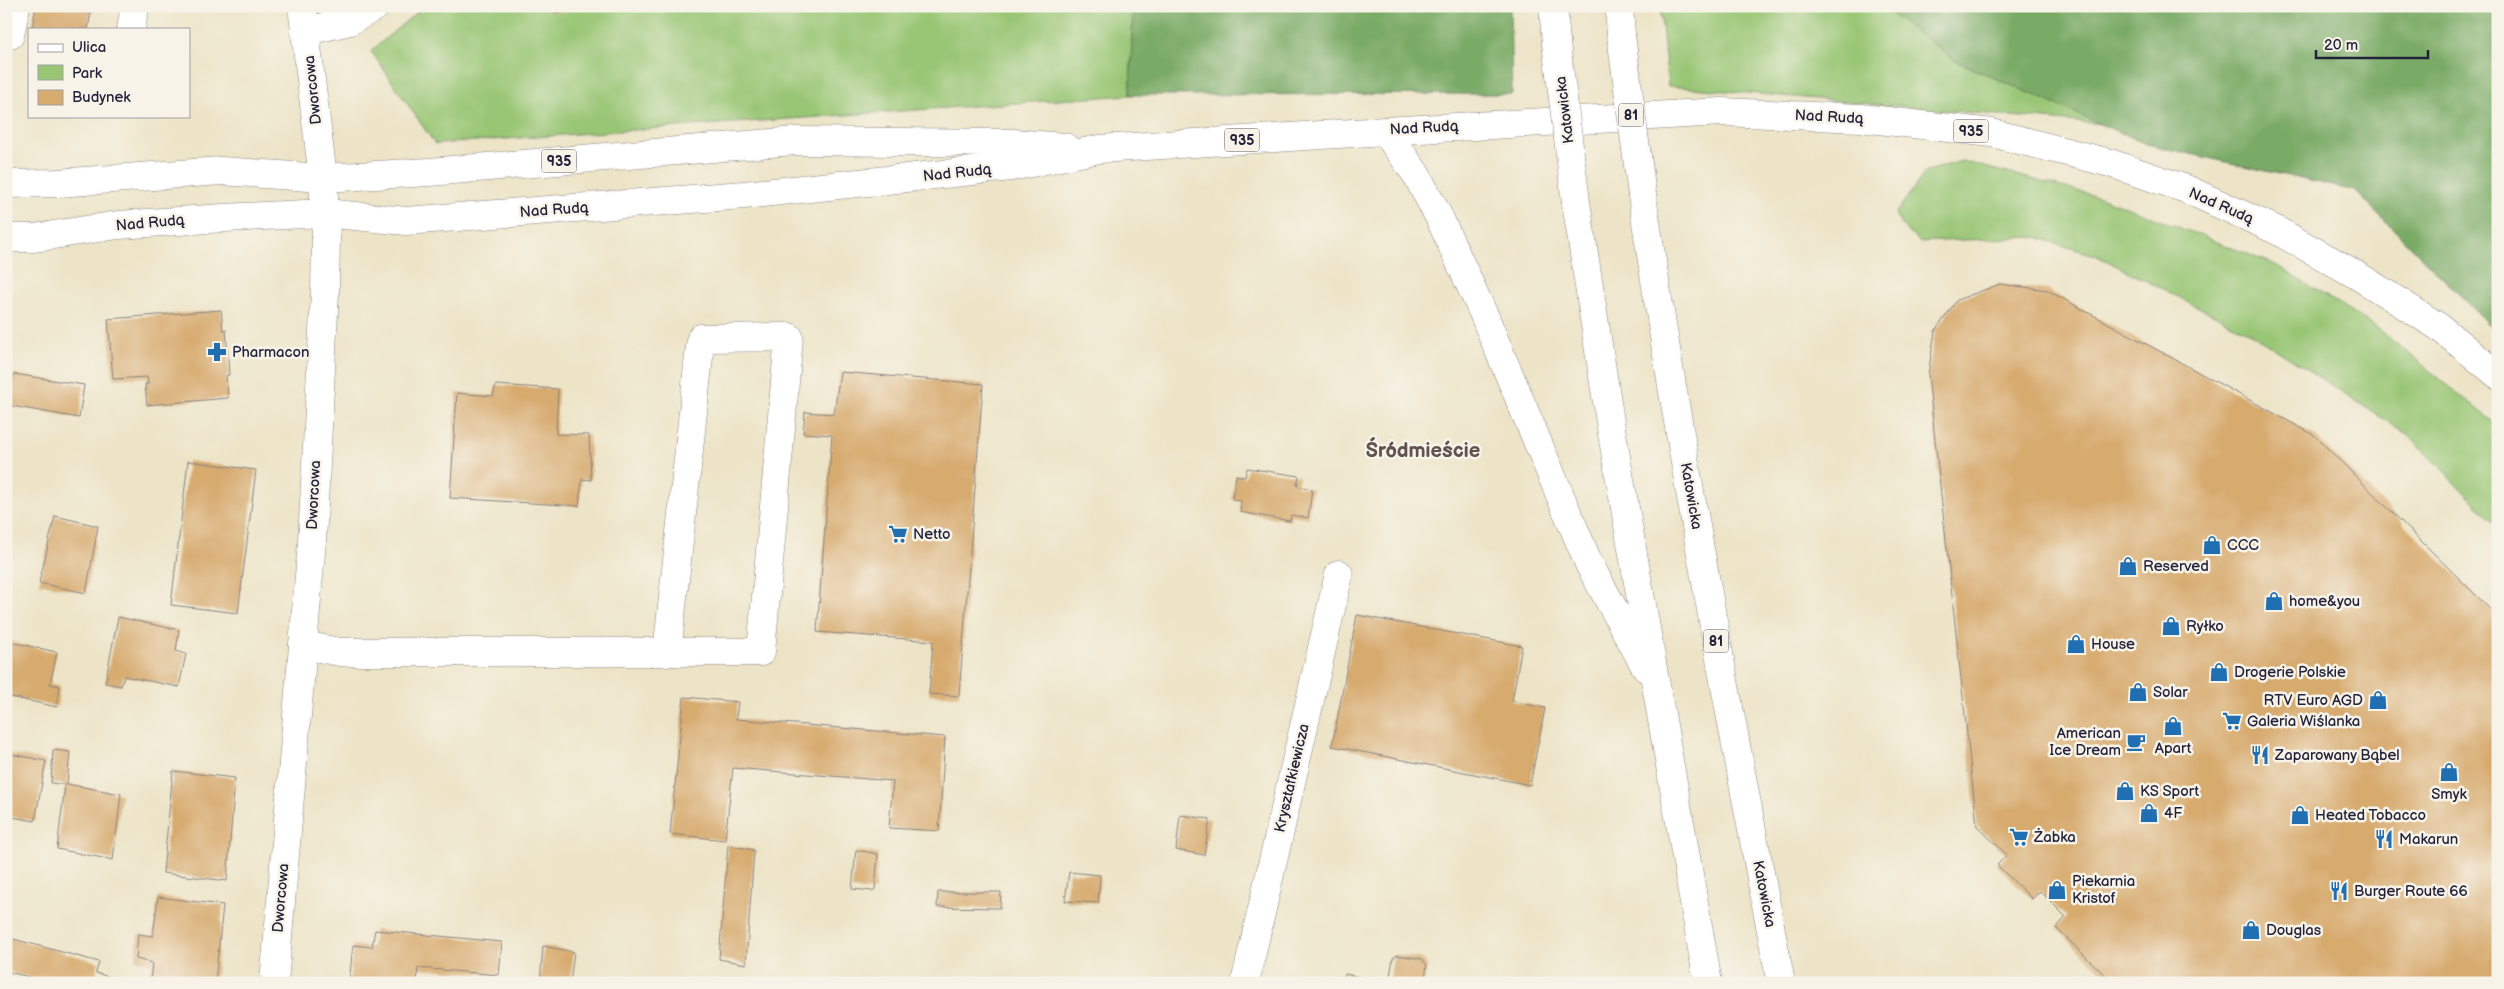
<svg xmlns="http://www.w3.org/2000/svg" width="2504" height="989" viewBox="0 0 2504 989" font-family="'Balsamiq Sans',sans-serif">
	<style>
		.green { fill: #99c674; stroke: #5e7458 }
		.forest { fill: #7aab66; stroke: #4e6650 }
		.building { fill: #d7aa6e }
		.lines { fill: none; stroke-linecap: round; stroke-linejoin: round }
		.minor-casing { stroke: #888381; stroke-width: 29 }
		.major-casing { stroke: #888381; stroke-width: 29 }
		.minor { stroke: #fff; stroke-width: 28 }
		.major { stroke: #fff; stroke-width: 28 }
		.major-bridge-casing { stroke: #888381; stroke-width: 29; stroke-linecap: butt }
		.major-bridge { stroke: #fff; stroke-width: 28 }
		.labels { text-anchor: middle; dominant-baseline: central; stroke-width: 5; stroke-linejoin: round; paint-order: stroke }
		.shield { fill: #f7f3e8; stroke: #62616f; stroke-width: 1 }
		.shield-label { font-size: 14px; font-weight: bold; fill: #22223b }
		.street-label { font-size: 15px; fill: #22223b; stroke: #f7f3e8 }
		.poi-label { font-size: 15px; fill: #22223b; stroke: #f7f3e8; text-anchor: start }
		.district-label { font-size: 20px; font-weight: bold; fill: #61524d; stroke: #f7f3e8 }
	</style>
	<rect width="100%" height="100%" fill="#f7f3e8"/>
	<filter id="ink" filterUnits="userSpaceOnUse"><feTurbulence type="fractalNoise" baseFrequency=".02" numOctaves="2"/><feDisplacementMap in="SourceGraphic" scale="10" xChannelSelector="R" yChannelSelector="G"/><feConvolveMatrix kernelMatrix="1 2 1 2 8 2 1 2 1" color-interpolation-filters="sRGB"/></filter>
	<filter id="wash" filterUnits="userSpaceOnUse"><feTurbulence type="fractalNoise" baseFrequency=".0096" numOctaves="4" result="noise"/><feDisplacementMap in="SourceGraphic" scale="20" xChannelSelector="R" yChannelSelector="G"/><feGaussianBlur stdDeviation="1.12" result="paint"/><feColorMatrix in="noise" values="0 0 0 0 0 0 0 0 0 0 0 0 0 0 0 0 0 1.4 0 .05"/><feComposite in="paint" operator="in"/></filter>
	<g filter="url(#wash)">
		<rect width="100%" height="100%" fill="#ede4c7"/>
		<g class="green">
			<polygon points="424,6 765,6 769,10 821,6 1133,6 1130,95 435,144 371,51"/>
			<polygon points="1660,6 1881,6 1956,61 2102,124 1668,86"/>
			<polygon points="1962,161 2100,197 2274,264 2376,327 2498,426 2498,527 2410,436 2252,334 2097,256 2036,237 1919,242 1901,225 1895,214 1926,171"/>
		</g>
		<g class="forest">
			<polygon points="1133,6 1510,6 1512,94 1130,95"/>
			<polygon points="1881,6 2498,6 2498,333 2355,191 2146,144 1956,61"/>
		</g>
		<g id="blocks">
			<g class="building">
				<polygon points="36,6 92,6 88,29 32,29"/>
				<polygon points="553,6 572,6 573,9 555,13"/>
				<polygon points="2000,284 2047,290 2314,435 2498,617 2498,983 2113,983 2056,928 2066,917 2040,891 2032,899 1997,865 2007,855 1977,826 1928,375 1935,331 1957,300"/>
				<polygon points="221,310 223,330 226,329 229,375 226,375 228,398 147,405 145,384 148,384 147,377 113,379 108,319"/>
				<polygon points="840,372 983,384 959,696 929,694 933,641 817,632 832,435 803,433 805,412 834,414"/>
				<polygon points="14,374 84,385 79,418 6,405"/>
				<polygon points="496,385 558,389 556,434 589,435 591,480 582,479 579,506 450,498 457,393 493,396"/>
				<polygon points="188,461 256,470 238,613 171,605"/>
				<polygon points="1247,468 1299,476 1297,486 1312,489 1308,518 1291,515 1290,521 1240,512 1241,501 1232,499 1236,475 1245,477"/>
				<polygon points="55,516 98,526 86,593 39,583"/>
				<polygon points="1357,615 1522,646 1512,701 1545,708 1530,785 1332,746"/>
				<polygon points="118,617 179,630 176,651 186,654 179,687 124,676 121,686 105,683"/>
				<polygon points="6,641 57,652 50,684 60,686 57,707 6,696"/>
				<polygon points="684,697 738,702 736,719 945,737 939,831 889,828 893,781 733,768 725,840 670,834"/>
				<polygon points="53,750 70,752 67,784 121,794 113,860 57,849 65,785 51,783"/>
				<polygon points="6,753 46,761 35,821 6,816"/>
				<polygon points="173,771 235,778 227,881 163,873"/>
				<polygon points="1180,815 1210,819 1204,855 1176,850"/>
				<polygon points="728,845 754,850 746,964 719,959"/>
				<polygon points="856,850 878,854 875,889 873,891 852,889"/>
				<polygon points="1069,872 1100,875 1098,903 1065,901"/>
				<polygon points="938,892 1001,892 1000,908 937,907"/>
				<polygon points="158,897 223,905 215,983 150,983 152,963 136,959 138,934 153,936"/>
				<polygon points="375,930 502,942 499,975 418,968 417,983 349,983 353,945 372,947"/>
				<polygon points="6,937 99,962 96,973 129,983 51,983 6,971"/>
				<polygon points="543,946 574,952 570,983 540,983"/>
				<polygon points="1397,955 1422,959 1427,965 1424,983 1389,983 1393,958"/>
				<polygon points="1345,974 1374,980 1374,983 1344,983"/>
			</g>
		</g>
	</g>
	<g filter="url(#ink)">
		<use href="#blocks" fill-opacity="0" stroke="#888381" stroke-width="1"/>
		<g class="lines">
			<g class="minor-casing">
				<g id="minor">
					<polyline points="131,29 135,6"/>
					<polyline points="306,31 350,21 376,6"/>
					<polyline points="6,34 10,35 16,6"/>
					<polyline points="303,645 340,652 761,652 789,337 701,338 667,653"/>
					<polyline points="274,983 312,541 325,293 326,237 323,178 302,6"/>
					<polyline points="1245,983 1339,574"/>
				</g>
			</g>
			<g class="major-casing">
				<g id="major">
					<polyline points="1553,6 1556,43"/>
					<polyline points="1619,6 1621,35"/>
					<polyline points="1385,131 1416,174 1439,217 1484,315 1589,564 1646,668"/>
					<polyline points="6,184 57,183 221,171 323,178 429,172 795,141 1012,143 1065,147"/>
					<path d="M1642,195C1681,459 1731,721 1781,983"/>
					<polyline points="1576,202 1611,428 1708,983"/>
					<polyline points="6,238 34,238 118,225 224,218 325,213 406,221 744,195 1011,167 1099,149 1385,131 1722,112 1861,118 1992,133 2110,163 2186,189 2276,230 2355,274 2439,327 2498,375"/>
				</g>
			</g>
			<use href="#minor" class="minor"/>
			<use href="#major" class="major"/>
			<g class="major-bridge-casing">
				<g id="major-bridge">
					<polyline points="1621,35 1642,195"/>
					<polyline points="1556,43 1576,202"/>
				</g>
			</g>
			<use href="#major-bridge" class="major-bridge"/>
		</g>
	</g>
	<defs>
		<g id="pharmacy-bare" transform="scale(1.5)"><path d="M-2-6h4v4h4v4h-4v4h-4v-4h-4v-4h4Z" fill="#1f6fb2" stroke="#f7f3e8" stroke-width="2.5" paint-order="stroke"/></g>
		<g id="supermarket-bare" transform="scale(1.5)"><path d="M-6-5.5h2.5l.6 2H6L4.5 2H-2.5L-4.4-4H-6ZM-1.5 3.2a1.3 1.3 0 1 0 .1 0ZM3 3.2a1.3 1.3 0 1 0 .1 0Z" fill="#1f6fb2" stroke="#f7f3e8" stroke-width="2.5" paint-order="stroke"/></g>
		<g id="shop-bare" transform="scale(1.5)"><path d="M-5-2.5h2.3a2.7 3.5 0 0 1 5.4 0H5L5.5 6h-11ZM-1.5-2.5h3a1.5 2.3 0 0 0-3 0Z" fill="#1f6fb2" stroke="#f7f3e8" stroke-width="2.5" paint-order="stroke"/></g>
		<g id="cafe-bare" transform="scale(1.5)"><path d="M-5.5-4.5H6V0H3Q3 3.5 0 3.5H-2.5Q-5.5 3.5-5.5 0ZM3-3.2v2h1.7v-2ZM-6 4.5H4V6H-6Z" fill="#1f6fb2" stroke="#f7f3e8" stroke-width="2.5" paint-order="stroke"/></g>
		<g id="restaurant-bare" transform="scale(1.5)"><path d="M-5-6h1v4h1v-4h1v4h1v-4h1v5L-1.5 .5V6h-2V.5L-5-1ZM5-6V6H3V1.5H1.5Q1.5-4 5-6Z" fill="#1f6fb2" stroke="#f7f3e8" stroke-width="2.5" paint-order="stroke"/></g>
	</defs>
	<g fill-rule="evenodd">
		<use href="#pharmacy-bare" x="217" y="352"/>
		<use href="#supermarket-bare" x="898" y="534"/>
		<use href="#shop-bare" x="2212" y="545"/>
		<use href="#shop-bare" x="2128" y="566"/>
		<use href="#shop-bare" x="2274" y="601"/>
		<use href="#shop-bare" x="2171" y="626"/>
		<use href="#shop-bare" x="2076" y="644"/>
		<use href="#shop-bare" x="2219" y="672"/>
		<use href="#shop-bare" x="2138" y="692"/>
		<use href="#shop-bare" x="2378" y="700"/>
		<use href="#supermarket-bare" x="2232" y="721"/>
		<use href="#shop-bare" x="2173" y="726"/>
		<use href="#cafe-bare" x="2136" y="742"/>
		<use href="#restaurant-bare" x="2260" y="755"/>
		<use href="#shop-bare" x="2449" y="772"/>
		<use href="#shop-bare" x="2125" y="791"/>
		<use href="#shop-bare" x="2149" y="813"/>
		<use href="#shop-bare" x="2300" y="815"/>
		<use href="#supermarket-bare" x="2019" y="837"/>
		<use href="#restaurant-bare" x="2384" y="839"/>
		<use href="#shop-bare" x="2057" y="890"/>
		<use href="#restaurant-bare" x="2339" y="891"/>
		<use href="#shop-bare" x="2251" y="930"/>
	</g>
	<g class="labels">
		<g class="shield">
			<rect x="1618.5" y="103.5" width="25" height="23" rx="4"/>
			<rect x="1953.5" y="119.5" width="35" height="23" rx="4"/>
			<rect x="1224.5" y="128.5" width="35" height="23" rx="4"/>
			<rect x="541.5" y="149.5" width="35" height="23" rx="4"/>
			<rect x="1703.5" y="629.5" width="25" height="23" rx="4"/>
		</g>
		<g class="shield-label">
			<text x="1631" y="115">81</text>
			<text x="1971" y="131">935</text>
			<text x="1242" y="140">935</text>
			<text x="559" y="161">935</text>
			<text x="1716" y="641">81</text>
		</g>
		<g class="street-label">
			<text transform="translate(313 90) rotate(-96)">Dworcowa</text>
			<text transform="translate(1565 110) rotate(-97)">Katowicka</text>
			<text transform="translate(1829 117) rotate(3)">Nad Rudą</text>
			<text transform="translate(1424 128) rotate(-3)">Nad Rudą</text>
			<text transform="translate(957 173) rotate(-6)">Nad Rudą</text>
			<text transform="translate(2221 206) rotate(24)">Nad Rudą</text>
			<text transform="translate(554 210) rotate(-4)">Nad Rudą</text>
			<text transform="translate(150 223) rotate(-5)">Nad Rudą</text>
			<text transform="translate(314 495) rotate(-87)">Dworcowa</text>
			<text transform="translate(1691 496) rotate(80)">Katowicka</text>
			<text transform="translate(1292 778) rotate(-77)">Krysztafkiewicza</text>
			<text transform="translate(1764 894) rotate(79)">Katowicka</text>
			<text transform="translate(281 898) rotate(-85)">Dworcowa</text>
		</g>
		<g class="poi-label">
			<text x="232" y="352">Pharmacon</text>
			<text x="913" y="534">Netto</text>
			<text x="2227" y="545">CCC</text>
			<text x="2143" y="566">Reserved</text>
			<text x="2289" y="601">home&amp;you</text>
			<text x="2186" y="626">Ryłko</text>
			<text x="2091" y="644">House</text>
			<text x="2234" y="672">Drogerie Polskie</text>
			<text x="2153" y="692">Solar</text>
			<text x="2363" y="700" text-anchor="end">RTV Euro AGD</text>
			<text x="2247" y="721">Galeria Wiślanka</text>
			<text x="2121" y="733" text-anchor="end">American<tspan x="2121" dy="17">Ice Dream</tspan></text>
			<text x="2173" y="748" text-anchor="middle">Apart</text>
			<text x="2275" y="755">Zaparowany Bąbel</text>
			<text x="2140" y="791">KS Sport</text>
			<text x="2449" y="794" text-anchor="middle">Smyk</text>
			<text x="2164" y="813">4F</text>
			<text x="2315" y="815">Heated Tobacco</text>
			<text x="2034" y="837">Żabka</text>
			<text x="2399" y="839">Makarun</text>
			<text x="2072" y="881">Piekarnia<tspan x="2072" dy="17">Kristof</tspan></text>
			<text x="2354" y="891">Burger Route 66</text>
			<text x="2266" y="930">Douglas</text>
		</g>
		<g class="district-label">
			<text x="1423" y="451">Śródmieście</text>
		</g>
	</g>
	<rect width="2504" height="989" fill="none" stroke="#f7f3e8" stroke-width="25"/>
	<rect x="28" y="28" width="162" height="90" fill="#f7f3e8" stroke="#a29fa3"/>
	<rect x="38" y="44" width="25" height="8" fill="#ffffff" stroke="#a29fa3"/>
	<text x="72" y="52" font-size="15" fill="#22223b">Ulica</text>
	<rect x="38" y="65" width="25" height="15" fill="#99c674" stroke="#a29fa3"/>
	<text x="72" y="78" font-size="15" fill="#22223b">Park</text>
	<rect x="38" y="90" width="25" height="15" fill="#d7aa6e" stroke="#a29fa3"/>
	<text x="72" y="102" font-size="15" fill="#22223b">Budynek</text>
	<path d="M2316 50v8h112v-8" fill="none" stroke="#22223b" stroke-width="2.5"/>
	<text x="2324" y="50" font-size="15" fill="#22223b" stroke="#f7f3e8" stroke-width="4" paint-order="stroke">20 m</text>
</svg>
